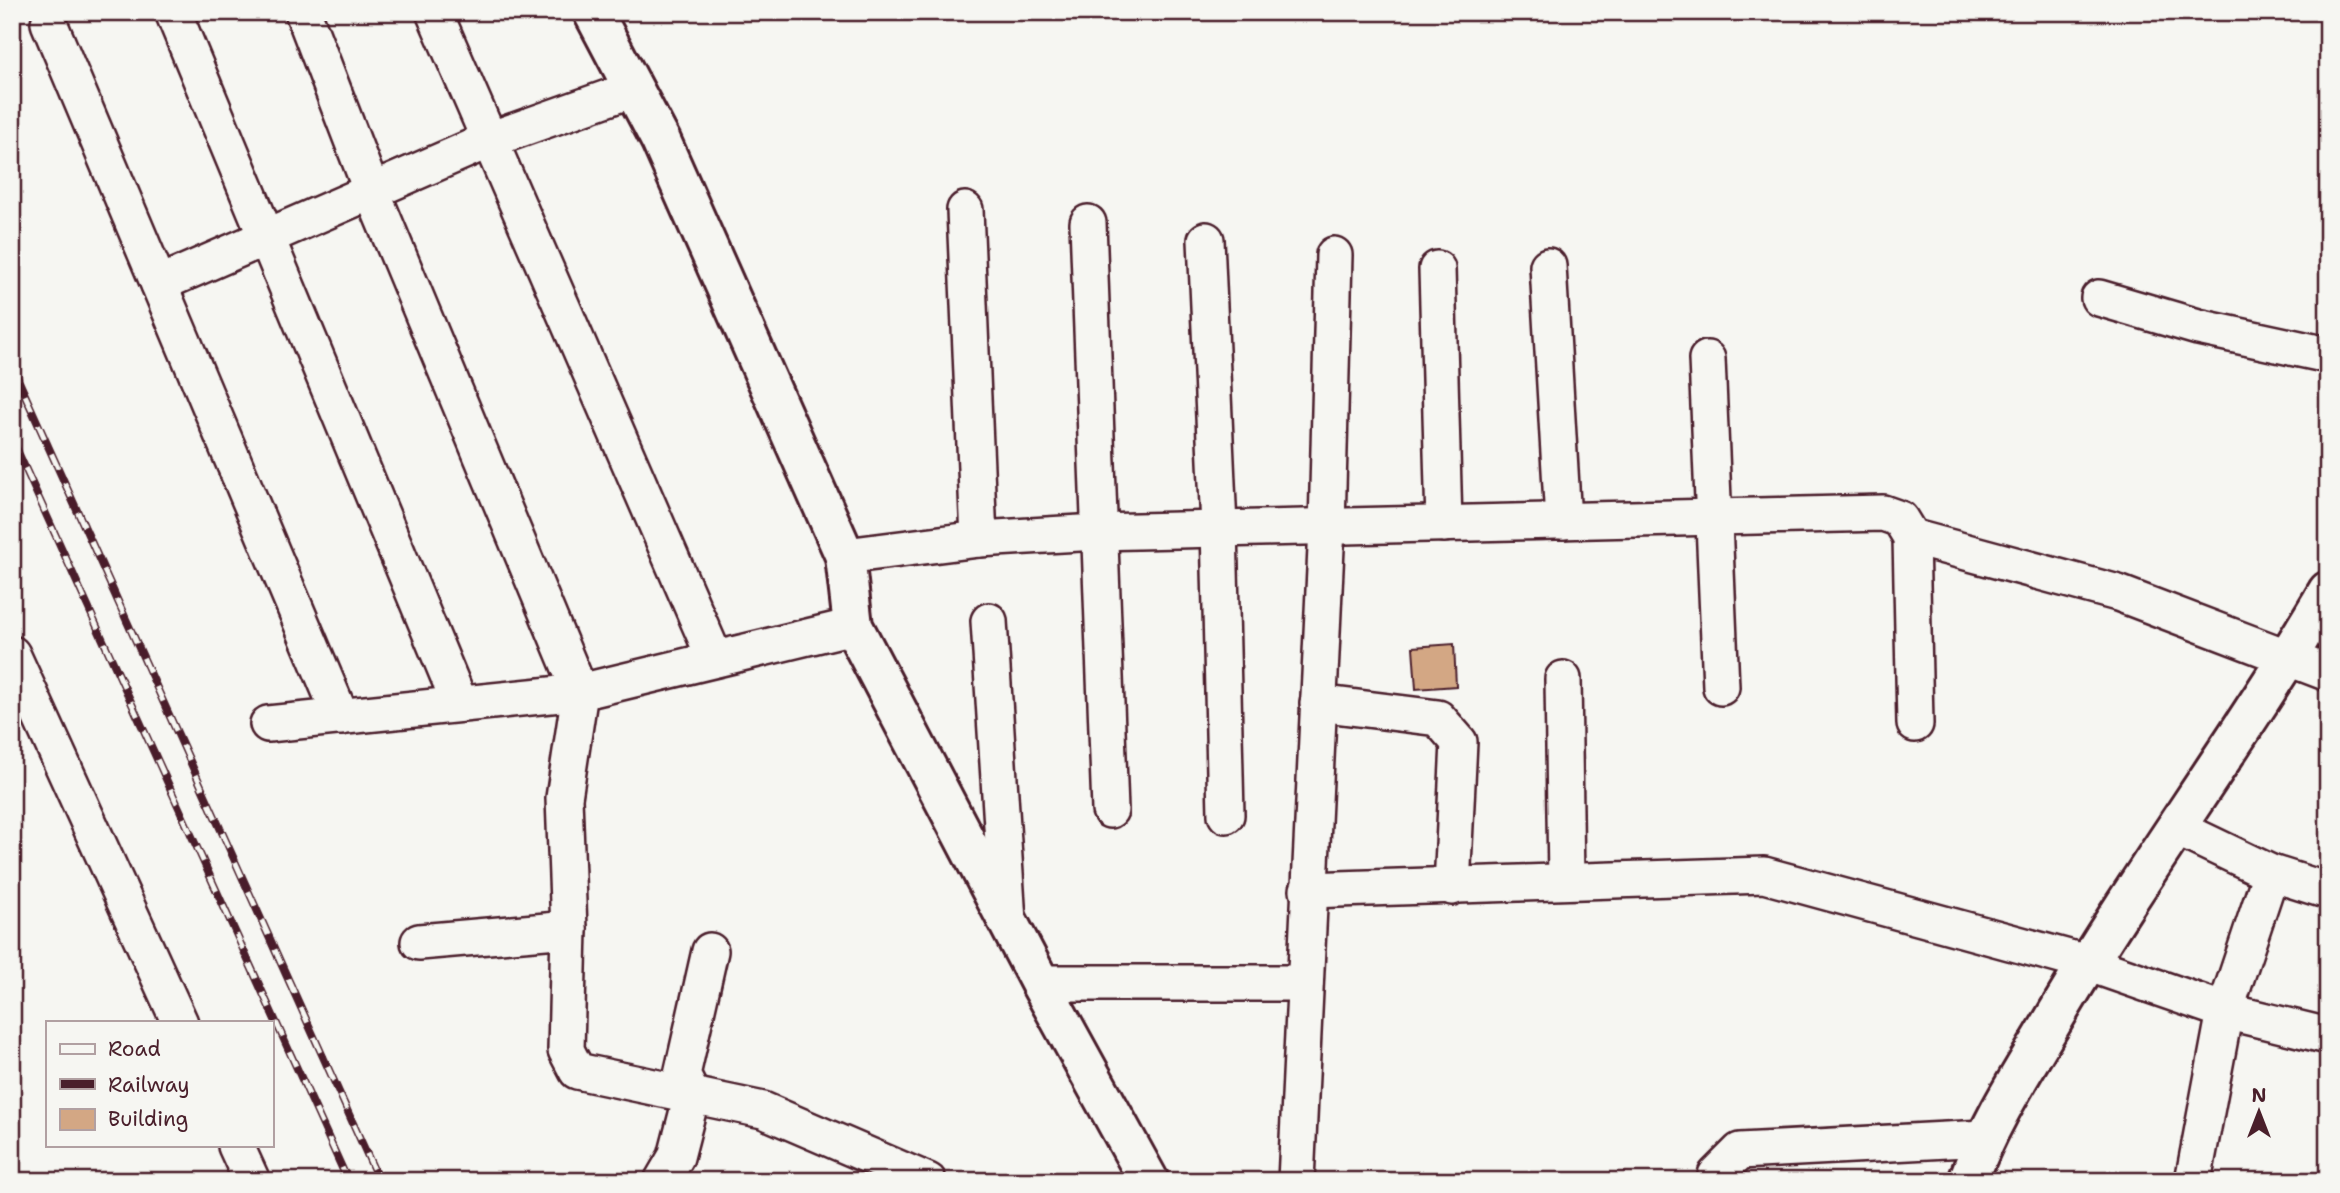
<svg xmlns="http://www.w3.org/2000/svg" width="2340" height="1193" viewBox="0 0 2340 1193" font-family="'Shantell Sans',sans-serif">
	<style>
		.building { fill: #d3a784; stroke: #4a1f2b; stroke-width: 2 }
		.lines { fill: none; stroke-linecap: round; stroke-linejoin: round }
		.minor-casing { stroke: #4a1f2b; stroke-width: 40 }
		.tertiary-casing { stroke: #4a1f2b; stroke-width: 44 }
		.minor { stroke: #f6f6f2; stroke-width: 35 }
		.tertiary { stroke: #f6f6f2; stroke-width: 38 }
		.rail-casing { stroke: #4a1f2b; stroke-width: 8 }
		.rail { stroke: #f6f6f2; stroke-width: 5; stroke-dasharray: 16; stroke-linecap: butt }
	</style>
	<rect width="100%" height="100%" fill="#f6f6f2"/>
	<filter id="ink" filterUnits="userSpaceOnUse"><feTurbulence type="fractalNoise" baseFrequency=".0143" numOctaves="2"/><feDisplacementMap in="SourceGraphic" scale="14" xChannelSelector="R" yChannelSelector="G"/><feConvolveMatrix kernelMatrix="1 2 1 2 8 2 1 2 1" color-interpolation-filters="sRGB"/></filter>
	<g filter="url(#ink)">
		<polygon class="building" points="1454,644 1456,686 1416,689 1413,647"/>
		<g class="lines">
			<g class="minor-casing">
				<g id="minor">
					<polyline points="173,12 460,704"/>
					<polyline points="303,12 372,192 580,692 564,798 569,929 566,1050 577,1071 763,1110 928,1181"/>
					<polyline points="434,12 715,659"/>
					<polyline points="49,23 341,717"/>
					<polyline points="965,210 979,539"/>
					<polyline points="1088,223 1110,810"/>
					<polyline points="1206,240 1219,527 1226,815"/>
					<polyline points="1548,266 1563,521"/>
					<polyline points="1437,269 1444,524"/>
					<polyline points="159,284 489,140 633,89"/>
					<polyline points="2099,298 2198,327 2328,355"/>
					<polyline points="1707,359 1721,687"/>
					<polyline points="1911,537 2118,593 2328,673"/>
					<polyline points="845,556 979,539 1097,532 1883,513 1900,519 1911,537 1915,724"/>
					<polyline points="989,621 1008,921"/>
					<polyline points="12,654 180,1023"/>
					<polyline points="1563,679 1566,881"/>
					<polyline points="1318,703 1438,718 1459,742 1452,887"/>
					<polyline points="268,724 580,692 853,626"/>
					<polyline points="2175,827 2271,873 2328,891"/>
					<polyline points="1308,890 1764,875 2087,963 2225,1011 2328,1036"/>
					<polyline points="419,942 569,929"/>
					<polyline points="1040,983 1305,983"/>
					<polyline points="236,1146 252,1181"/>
					<polyline points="662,1181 676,1157 692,1095 682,1075 710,951"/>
					<polyline points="1296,1181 1327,527 1334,255"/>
					<polyline points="1716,1181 1716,1175 1740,1151 1984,1138"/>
					<polyline points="2193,1181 2225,1011 2271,873"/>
				</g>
			</g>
			<g class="tertiary-casing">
				<g id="tertiary">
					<polyline points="593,12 661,141 845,556 853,626 1040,983 1149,1181"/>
					<path d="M1968,1181C1990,1120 2026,1067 2058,1012C2143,869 2243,735 2328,591"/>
				</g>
			</g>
			<use href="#minor" class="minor"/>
			<use href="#tertiary" class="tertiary"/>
			<g class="rail-casing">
				<g id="rail">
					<polyline points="12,366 379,1181"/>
					<polyline points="12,439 348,1181"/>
				</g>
			</g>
			<use href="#rail" class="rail"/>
		</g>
	</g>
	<rect width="2340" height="1193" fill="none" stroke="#f6f6f2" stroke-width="42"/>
	<rect x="21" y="21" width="2298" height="1151" fill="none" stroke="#4a1f2b" stroke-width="2.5" filter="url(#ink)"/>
	<rect x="46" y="1021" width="228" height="126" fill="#f6f6f2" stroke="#b1a0a2" stroke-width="2"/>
	<rect x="60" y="1044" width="35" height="10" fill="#f6f6f2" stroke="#b1a0a2" stroke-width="2"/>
	<text x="108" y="1056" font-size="21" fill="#4a1f2b">Road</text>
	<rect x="60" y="1079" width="35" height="10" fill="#4a1f2b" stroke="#b1a0a2" stroke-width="2"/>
	<text x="108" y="1092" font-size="21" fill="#4a1f2b">Railway</text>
	<rect x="60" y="1109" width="35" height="21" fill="#d3a784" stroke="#b1a0a2" stroke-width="2"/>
	<text x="108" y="1126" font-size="21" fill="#4a1f2b">Building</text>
	<g transform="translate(2259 1112)" stroke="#f6f6f2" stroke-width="5" paint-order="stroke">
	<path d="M0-5L12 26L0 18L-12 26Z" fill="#4a1f2b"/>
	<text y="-10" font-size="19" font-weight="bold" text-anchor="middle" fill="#4a1f2b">N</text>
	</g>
</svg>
